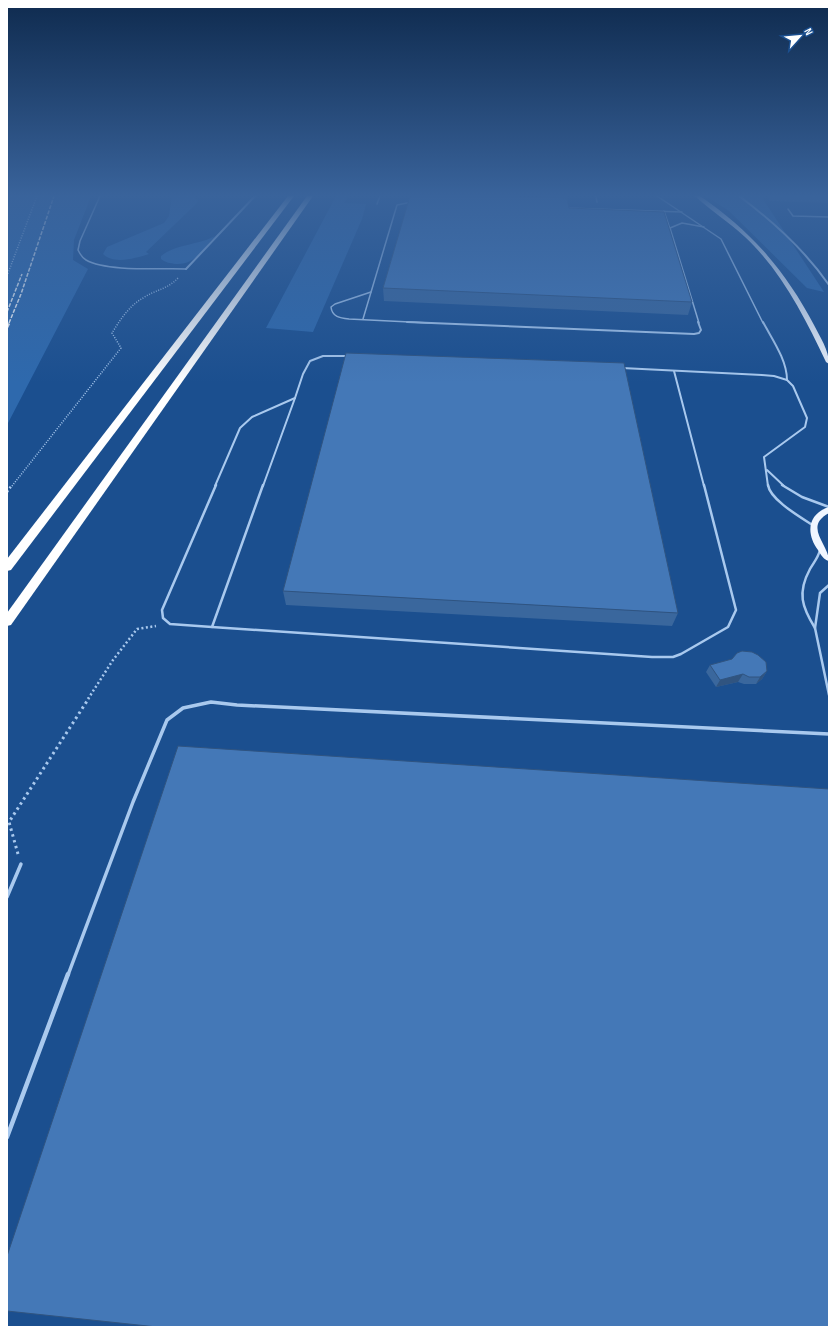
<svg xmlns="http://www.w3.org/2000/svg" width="836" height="1334" viewBox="0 0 836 1334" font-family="'Sofia Sans Condensed',sans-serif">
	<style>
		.green { fill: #2e69ad }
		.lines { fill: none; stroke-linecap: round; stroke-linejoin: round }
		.path-far2 { stroke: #a9c9ee; stroke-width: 1.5; stroke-dasharray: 1 1.5; stroke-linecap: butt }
		.path-far1 { stroke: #a9c9ee; stroke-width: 2.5; stroke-dasharray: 2 2.5; stroke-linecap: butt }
		.path { stroke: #a9c9ee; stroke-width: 3; stroke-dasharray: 2.5 3.5; stroke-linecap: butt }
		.lane-far4 { stroke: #a9c9ee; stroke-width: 1.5 }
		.lane-far3 { stroke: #a9c9ee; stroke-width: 2 }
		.lane-far2 { stroke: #a9c9ee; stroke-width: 2.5 }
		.lane-far1 { stroke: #a9c9ee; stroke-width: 3.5 }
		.lane { stroke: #a9c9ee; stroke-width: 4.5 }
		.street { stroke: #a9c9ee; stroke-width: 2 }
		.primary { fill: #f0f6ff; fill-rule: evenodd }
		.highway { fill: #fff; fill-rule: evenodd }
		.rail-far1 { stroke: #fff; stroke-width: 1.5; stroke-dasharray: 4 1.5; stroke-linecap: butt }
		.rail { stroke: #fff; stroke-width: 2; stroke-dasharray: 5 2; stroke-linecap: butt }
		.wall { fill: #3a679d }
		.shaded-wall { fill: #305480 }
		.building { fill: #4478b7; stroke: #305480 }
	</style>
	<rect width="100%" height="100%" fill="#1b4f8f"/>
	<g class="green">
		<polygon points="7,196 91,196 74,240 73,260 88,269 7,425"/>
		<path d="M172,196H192L198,200L197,203L146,252L149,254C136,258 114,265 103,254L107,247L164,223L169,216Z"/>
		<polygon points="336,196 348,196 344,203 366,204 362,219 313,332 266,328"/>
		<polygon points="706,196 761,196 824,292 807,288 729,211"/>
		<path d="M215,236C204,248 195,265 176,264C170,263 166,263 161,259V256C176,244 199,245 215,236Z"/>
	</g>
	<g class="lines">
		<g class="path-far2">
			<polyline points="7,276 37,196"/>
			<path d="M12,486L121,348L112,333C120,320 129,306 143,298C155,290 168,289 178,278"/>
		</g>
		<g class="path-far1">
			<polyline points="7,492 12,485"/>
			<polyline points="88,699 113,660 137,629 156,626"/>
		</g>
		<polyline class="path" points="18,854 9,822 89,698"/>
		<g class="lane-far4">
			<path d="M100,196L80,241L78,250C80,254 82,258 86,260C107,272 161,268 186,269"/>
			<polyline points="596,196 597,202"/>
			<polyline points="657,196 721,239 763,323"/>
			<polyline points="377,204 380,196"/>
			<polyline points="565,208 682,212"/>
			<polyline points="788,209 793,216 829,217"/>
			<polyline points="664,211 670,229"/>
			<path d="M371,292L335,304L331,307C332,317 340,318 349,319L430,323"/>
			<polyline points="363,319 397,205 412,202"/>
			<polyline points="699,323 670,228 682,223 704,227"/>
		</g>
		<g class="lane-far3">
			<polyline points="407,322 694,334 699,333 701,330 698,322"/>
			<path d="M763,322C772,339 787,360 787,380"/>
			<polyline points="622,368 762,375 774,376 787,380 793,386 807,418 805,427 764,457 768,486"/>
			<polyline points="674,371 704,486"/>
			<polyline points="295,398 303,374 310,361 323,356 349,356"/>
			<polyline points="767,470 784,486"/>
			<polyline points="215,486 240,428 252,417 295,398"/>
			<polyline points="263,486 295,398"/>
		</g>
		<g class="lane-far2">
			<polyline points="216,485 162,610 163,618 170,624 212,627 263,485"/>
			<path d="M768,485C770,500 802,518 814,526"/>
			<polyline points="782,485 802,497 829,507"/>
			<polyline points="829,585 820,593 815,628 829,695"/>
			<polyline points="212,627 652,657 673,657 681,654 728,627 736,610 704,485"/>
			<path d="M815,628C802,607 797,593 810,569C814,562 818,558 820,550"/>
		</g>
		<g class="lane-far1">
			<polyline points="7,897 21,864"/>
			<polyline points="68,975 133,802 167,720 183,708 211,702 237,705 829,734"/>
		</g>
		<polyline class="lane" points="7,1137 68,974"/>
		<g class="street">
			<path d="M739,196C774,222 804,249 829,285"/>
			<polyline points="186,269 255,196"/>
		</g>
		<g class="primary">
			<path d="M695,196H700C751,231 785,270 814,325C820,337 829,350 829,364L826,362C804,316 782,272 745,237C729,222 710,210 695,196Z"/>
			<path d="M829,507V513C803,527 829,544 829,561C824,560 821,555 818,550C806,534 807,514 829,507Z"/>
		</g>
		<g class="highway">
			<polygon points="288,196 294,196 11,570 7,571 7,559"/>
			<polygon points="307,196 313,196 11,625 7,626 7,613"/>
		</g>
		<g class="rail-far1">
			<polyline points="7,312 22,274"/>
			<polyline points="9,323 21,294 54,196"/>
		</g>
		<polyline class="rail" points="7,328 10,322"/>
	</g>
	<g class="wall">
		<polygon points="410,196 567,196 566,198 569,208 692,302 688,315 384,301 383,288"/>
		<polygon points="767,196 829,196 829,203 770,201"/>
		<polygon points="283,591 678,613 672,626 286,605"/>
		<polygon points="710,665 767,671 762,679 756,684 744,684 738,682 716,687 706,672"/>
	</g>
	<g class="shaded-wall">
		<polygon points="767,671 762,679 756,684 760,677"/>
		<polygon points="743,674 738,682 716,687 720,680"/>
	</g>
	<g class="building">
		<polygon points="410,196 514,196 567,198 569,208 664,212 692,302 383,288"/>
		<polygon points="346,353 624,363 678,613 283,591"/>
		<polygon points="742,651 752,652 758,655 766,662 767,671 760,677 749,677 743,674 720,680 710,665 732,659 737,653"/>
		<polygon points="178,746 829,789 829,1327 157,1327 7,1311 7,1256"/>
	</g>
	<linearGradient id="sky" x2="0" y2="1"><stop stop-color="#0f2b4f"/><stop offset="0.51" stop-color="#39639b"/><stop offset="1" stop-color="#39639b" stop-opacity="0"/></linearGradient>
	<rect width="836" height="383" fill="url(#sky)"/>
	<rect width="836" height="1334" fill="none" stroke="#ffffff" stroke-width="16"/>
	<g transform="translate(800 36) rotate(63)" stroke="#1b4f8f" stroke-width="3" paint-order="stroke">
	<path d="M0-3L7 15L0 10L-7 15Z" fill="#ffffff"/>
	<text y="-6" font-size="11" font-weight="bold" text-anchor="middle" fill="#ffffff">N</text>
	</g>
</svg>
